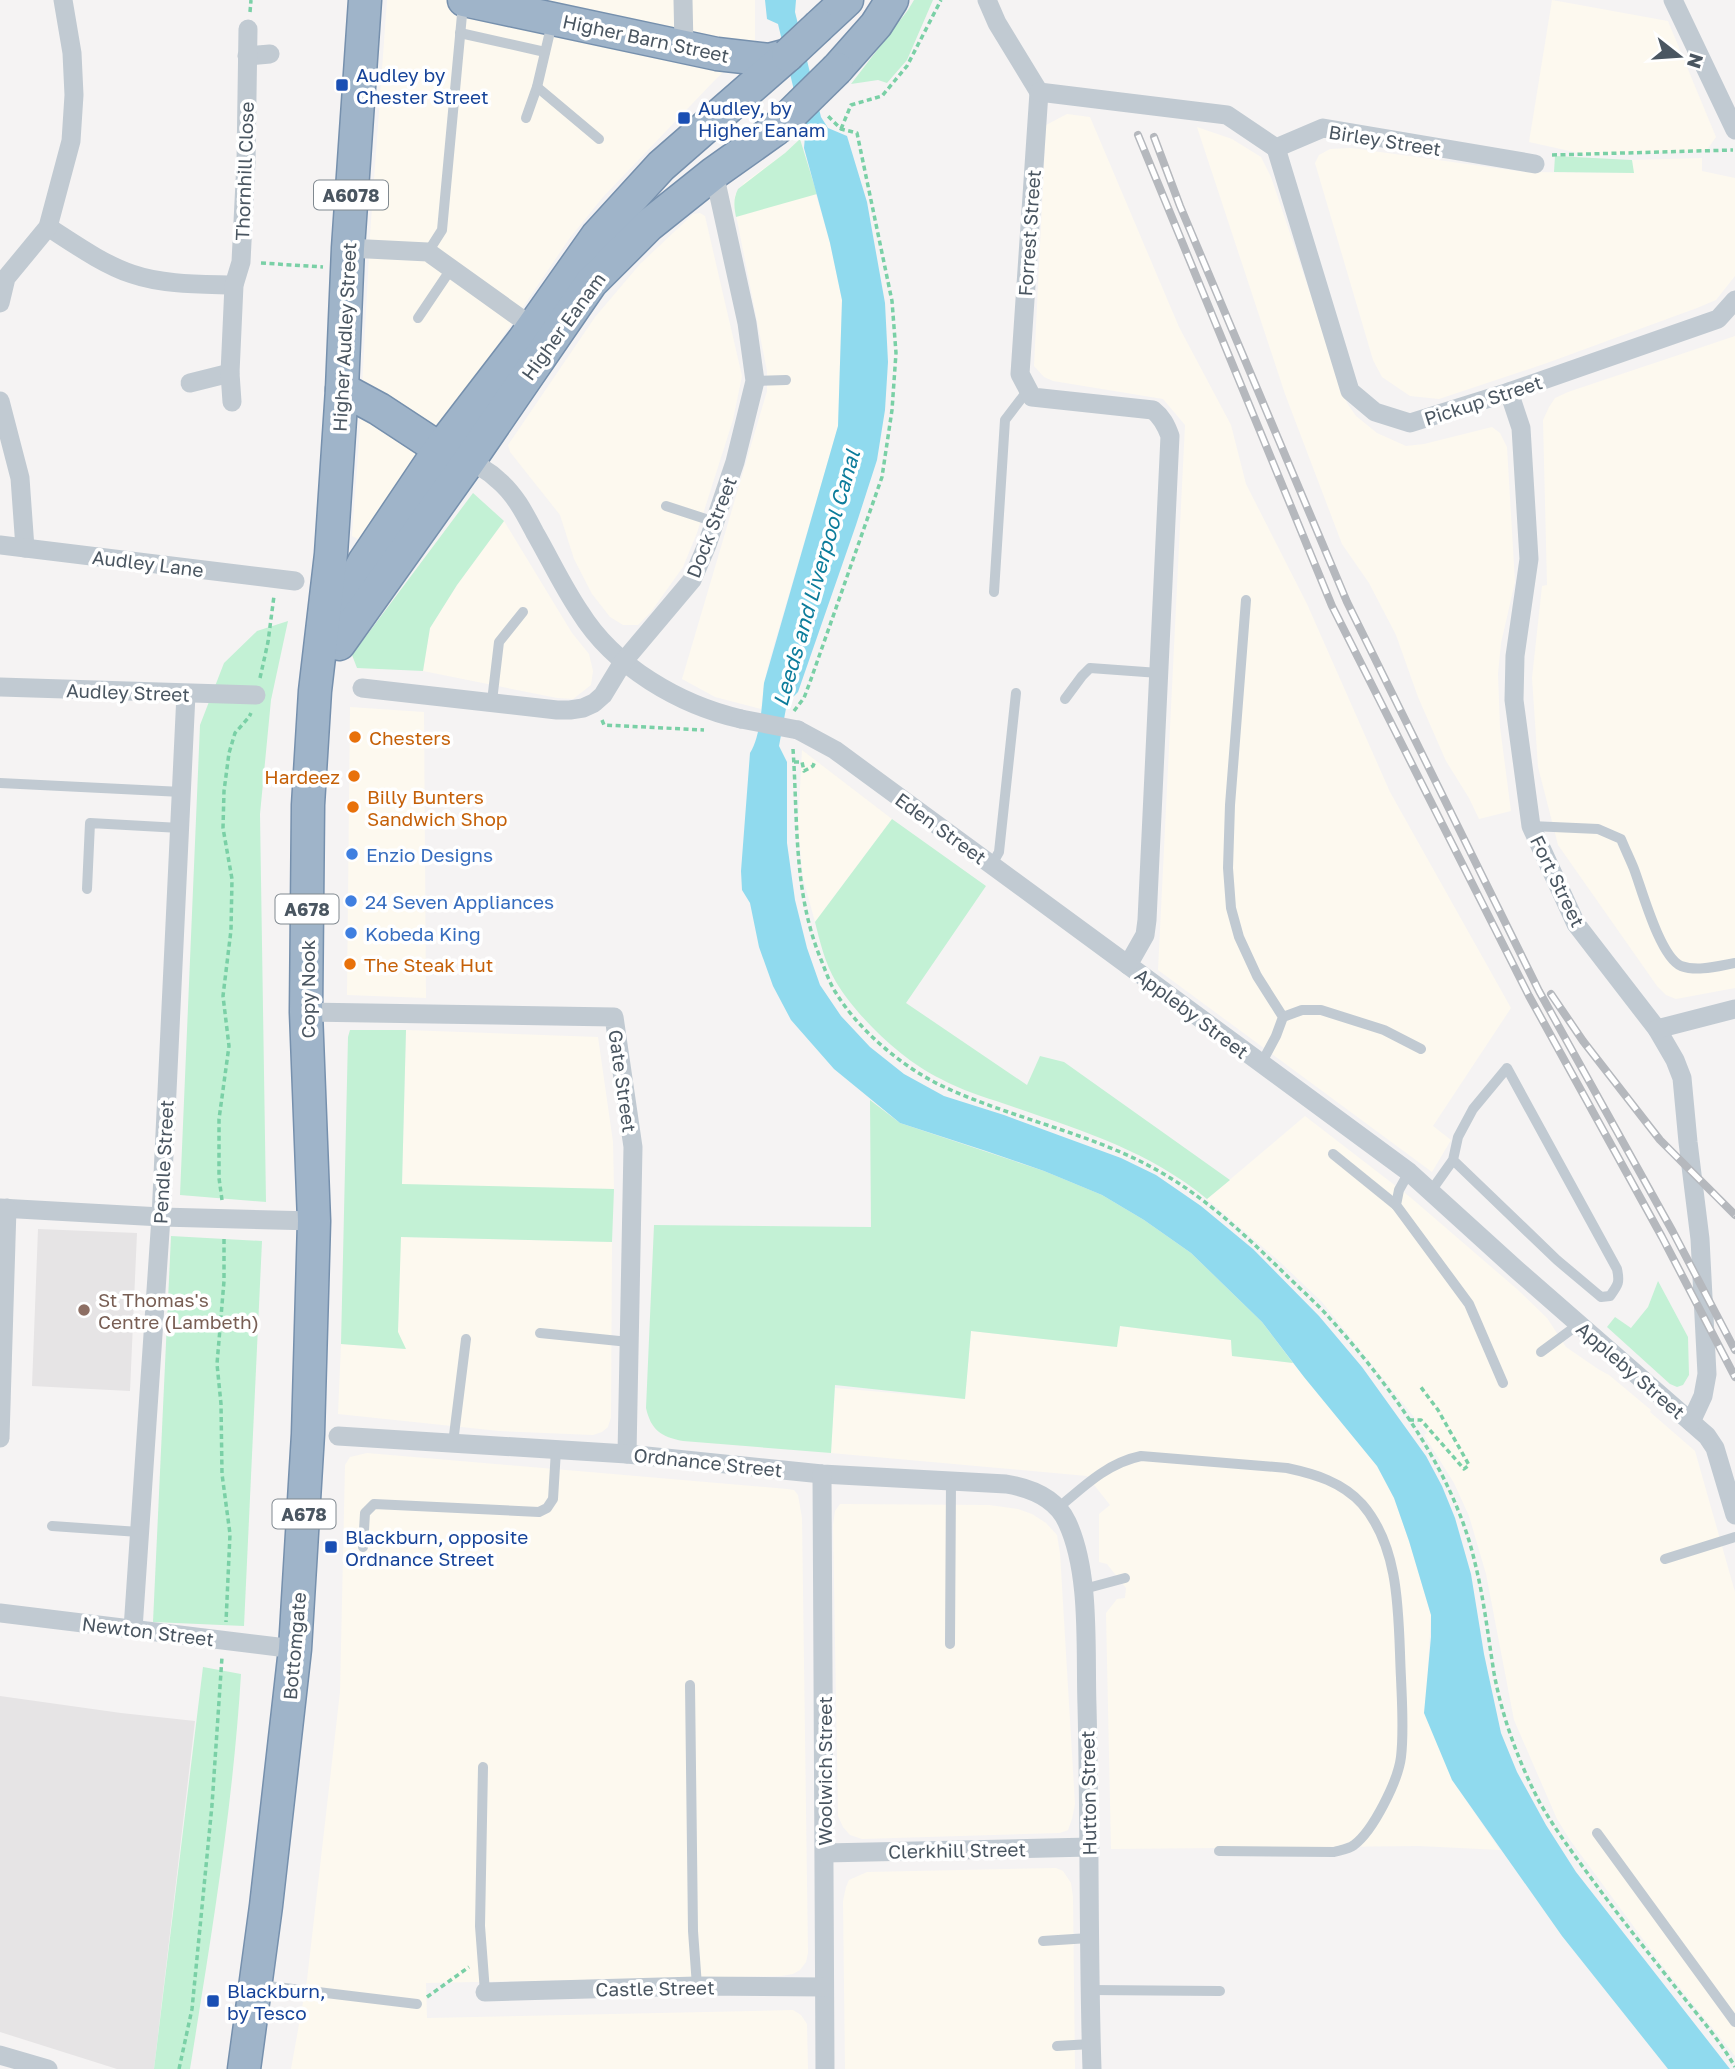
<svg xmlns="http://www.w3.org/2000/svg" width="1735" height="2069" viewBox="0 0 1735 2069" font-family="'Golos Text',sans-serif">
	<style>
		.commercial { fill: #fdf9ef }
		.education { fill: #e6e4e5 }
		.green { fill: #c3f1d5 }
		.water { fill: #90daee }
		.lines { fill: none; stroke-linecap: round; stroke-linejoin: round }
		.trunk-casing { stroke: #7690ad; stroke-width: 35 }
		.path { stroke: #7ad0a6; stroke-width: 3.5; stroke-dasharray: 5 3.5; stroke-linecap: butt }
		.service { stroke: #c1cad2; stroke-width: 10 }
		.minor { stroke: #c1cad2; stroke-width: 19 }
		.trunk { stroke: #9fb4c9; stroke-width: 32 }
		.rail-casing { stroke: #b5b8bd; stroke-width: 8 }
		.rail { stroke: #fff; stroke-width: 5; stroke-dasharray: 16; stroke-linecap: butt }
		.trunk-bridge-casing { stroke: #7690ad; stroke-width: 35; stroke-linecap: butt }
		.minor-bridge { stroke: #c1cad2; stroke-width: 19 }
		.trunk-bridge { stroke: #9fb4c9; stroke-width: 32 }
		.transit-dot { fill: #1a4fb4; stroke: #fff; stroke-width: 2.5 }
		.food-dot { fill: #e8710a; stroke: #fff; stroke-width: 2.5 }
		.shop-dot { fill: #3f7fe0; stroke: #fff; stroke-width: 2.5 }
		.education-dot { fill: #8d6e63; stroke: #fff; stroke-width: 2.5 }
		.labels { text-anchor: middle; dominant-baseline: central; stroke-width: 7; stroke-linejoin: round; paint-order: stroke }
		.shield { fill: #fff; stroke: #808990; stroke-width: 2 }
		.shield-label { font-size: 18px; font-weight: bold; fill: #4a5661 }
		.street-label { font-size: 19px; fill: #4a5661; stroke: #fff }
		.transit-label { font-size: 19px; fill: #164399; stroke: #fff; text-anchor: start }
		.food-label { font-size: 19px; fill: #c56008; stroke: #fff; text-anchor: start }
		.shop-label { font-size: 19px; fill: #366cbe; stroke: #fff; text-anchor: start }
		.education-label { font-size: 19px; fill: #785e54; stroke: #fff; text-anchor: start }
		.water-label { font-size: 21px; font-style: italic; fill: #0c7c9b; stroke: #fff }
	</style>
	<rect width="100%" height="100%" fill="#f5f3f3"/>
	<g class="commercial">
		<polygon points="387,0 755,0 755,41 714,81 603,197 569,239 364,542 352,536 360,427 370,235"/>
		<polygon points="1552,0 1668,21 1716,137 1707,150 1592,156 1529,142"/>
		<polygon points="1067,114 1090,117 1179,327 1231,425 1246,484 1307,604 1390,792 1511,1008 1433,1126 1451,1140 1432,1172 1158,970 1185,425 1163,399 1053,381 1044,377 1034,366 1046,125"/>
		<polygon points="1197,127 1232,139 1261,157 1271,177 1347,403 1356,416 1377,433 1406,446 1424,444 1492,427 1500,433 1507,447 1515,582 1501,643 1498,674 1500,727 1511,811 1479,819 1469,798 1446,761 1418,697 1396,635 1369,583 1342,544 1285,394"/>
		<polygon points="800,139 830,243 842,300 838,427 769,662 764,683 761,709 715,697 682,679 767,391 767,371 734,205 735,195 744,183 785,153"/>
		<polygon points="1351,148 1525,172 1633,173 1632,160 1702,158 1702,171 1735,178 1735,276 1716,300 1697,308 1547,363 1439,399 1410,396 1382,377 1373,360 1315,163 1319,155 1330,149"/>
		<polygon points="700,213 705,216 742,376 733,420 697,533 683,567 651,612 638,625 623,625 610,617 592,594 574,559 560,515 510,452 508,445 595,317 640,264 693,214"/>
		<polygon points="1735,336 1735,988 1676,999 1666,995 1657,986 1558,845 1538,767 1532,678 1542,586 1547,585 1543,420 1549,407 1555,398 1568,392"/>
		<polygon points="504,521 572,633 589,654 593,671 591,685 573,699 557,698 423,671 430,628 457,585"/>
		<polygon points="350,707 424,712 426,998 347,995"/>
		<polygon points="802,750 892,819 815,922 803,878 798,827"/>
		<polygon points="406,1030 598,1037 613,1142 614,1189 402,1185"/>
		<polygon points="1305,1116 1410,1197 1518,1290 1547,1318 1566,1347 1598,1369 1609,1375 1651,1410 1650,1412 1695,1451 1735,1592 1735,2056 1665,1969 1570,1840 1557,1819 1514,1720 1486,1574 1469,1516 1454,1483 1424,1435 1427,1433 1322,1302 1279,1261 1207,1199"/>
		<polygon points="400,1237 612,1242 611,1417 608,1427 602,1432 593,1435 499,1431 338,1414 341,1344 405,1349 398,1332"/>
		<polygon points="1119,1326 1231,1340 1232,1356 1293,1363 1377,1466 1394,1498 1409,1541 1431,1615 1428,1668 1452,1780 1500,1850 1419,1846 1111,1849 1106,1613 1117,1599 1125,1598 1126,1588 1107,1564 1099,1562 1099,1514 1110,1505 1087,1476 831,1453 835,1388 965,1399 971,1331 1116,1347"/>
		<polygon points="367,1453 787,1489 794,1490 798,1495 802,1518 808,1953 806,1962 800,1970 793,1974 782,1976 426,1983 427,2018 793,2010 801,2015 807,2024 808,2069 291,2069 307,1980 340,1692 345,1465 350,1457"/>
		<polygon points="840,1504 989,1505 1018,1509 1032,1514 1046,1523 1057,1535 1060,1553 1075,1804 1072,1819 1068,1830 1060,1833 862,1839 850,1835 843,1827 838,1816 833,1525 835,1511"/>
		<polygon points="1056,1868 1063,1871 1071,1883 1073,1897 1075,2069 845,2069 843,1901 846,1887 849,1880 867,1872"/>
	</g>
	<g class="education">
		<polygon points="38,1229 137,1233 130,1391 32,1386"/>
		<polygon points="0,1696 121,1713 195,1721 154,2069 117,2069 0,2032"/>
	</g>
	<g class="green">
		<polygon points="914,0 933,0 907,60 887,83 878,80 851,84 908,10"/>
		<path d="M800,139L817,194L736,217C734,207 733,199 738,189L785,153Z"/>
		<polygon points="1555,156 1632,160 1634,173 1554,172"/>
		<polygon points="473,493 504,521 457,585 430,628 423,671 357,668 352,655"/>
		<polygon points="288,621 271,700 260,814 266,1202 180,1195 200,725 224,663 257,631"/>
		<path d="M892,819L986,886L906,1003L1027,1085L1040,1056L1064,1062L1230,1180L1207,1199C1146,1149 1079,1130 1005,1104C984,1097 961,1090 941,1079C903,1061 857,1017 836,982C825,963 820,942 815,922Z"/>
		<polygon points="350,1030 406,1030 402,1184 614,1189 612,1242 401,1237 398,1332 406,1349 341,1344 348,1037"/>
		<path d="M870,1100L900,1123L1044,1171L1102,1195L1144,1220L1191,1253L1262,1322L1293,1363L1232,1356L1231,1340L1120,1326L1117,1347L971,1331L965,1399L835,1385L831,1453L683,1441C661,1437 651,1430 646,1408L654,1225L871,1227Z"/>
		<polygon points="171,1236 262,1241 244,1626 153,1622"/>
		<polygon points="1658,1281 1688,1337 1689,1375 1683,1385 1677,1387 1670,1384 1607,1327 1615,1317 1631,1328 1648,1307"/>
		<path d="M203,1667L241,1674C233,1807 211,1938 190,2069H154Z"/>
	</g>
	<path class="water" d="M765,0H796L795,12L821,117L828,128L847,136L867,202L885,303L888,362L885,410L877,460L856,525L798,692L787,703L779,746L787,762V843L795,900L807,948L820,985L841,1016L870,1047L904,1074L944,1096L1004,1115L1121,1158L1156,1175L1201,1206L1253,1249L1319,1316L1362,1367L1426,1456L1442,1486L1455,1518L1471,1574L1484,1654L1501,1733L1517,1772L1546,1825L1576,1872L1730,2069H1668L1562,1936L1452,1780L1424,1713L1431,1637V1615L1409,1541L1394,1498L1377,1466L1304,1377L1262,1322L1191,1253L1144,1220L1102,1195L1044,1171L986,1151L900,1123L834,1069L791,1020L773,986L759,947L750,903L742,890L741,871L750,753C761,736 762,703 764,683L838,426L842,300L830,243L804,148L805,136L778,24L767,19Z"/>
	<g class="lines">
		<g class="trunk-casing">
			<g id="trunk">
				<polyline points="464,0 717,54 769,60 788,55"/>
				<polyline points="819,26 847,0"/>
				<polyline points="837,69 876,25 892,0"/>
				<polyline points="342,389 379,409 440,449"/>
				<polyline points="329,628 364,562 440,449 523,341 597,236 661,166 788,55"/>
				<polyline points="339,644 469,461 591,283 649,225 714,173 776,129"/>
				<polyline points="244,2069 266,1906 295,1649 308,1434 314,1221 306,1012 308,805 315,691 331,554 342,389 348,248 365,0"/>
			</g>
		</g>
		<g class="path">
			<polyline points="250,12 251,0"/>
			<polyline points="841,129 851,105 882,96 907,66 941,0"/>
			<polyline points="1552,155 1733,150"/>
			<polyline points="261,263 323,267"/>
			<polyline points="260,678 268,642 274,596"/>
			<polyline points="794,711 804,698 810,682 882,477 892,410 896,353 892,301 857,133 841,129 827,115"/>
			<polyline points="602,720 604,725 704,730"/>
			<path d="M793,749C798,821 793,894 822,962C826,972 830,984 836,993C858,1029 900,1065 938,1084C1010,1119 1092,1132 1162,1173C1207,1199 1245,1235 1282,1271C1296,1285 1312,1299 1325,1313C1388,1382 1454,1471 1475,1563C1484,1599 1488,1636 1494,1673C1502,1717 1519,1763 1540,1803C1556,1831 1575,1856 1594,1882C1619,1916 1646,1950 1673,1984C1694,2011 1718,2037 1735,2067"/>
			<polyline points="794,762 802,762 804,771 813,766 815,761"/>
			<polyline points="222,1200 219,1178 219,1119 229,1046 223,996 231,930 232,879 223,828 224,791 229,753 235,733 249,717 251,713"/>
			<polyline points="224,1239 224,1281 217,1364 221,1404 222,1474 230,1534 226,1622"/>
			<polyline points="1409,1420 1421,1420 1464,1469 1469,1465 1438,1410 1420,1386"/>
			<polyline points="427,1997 469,1967"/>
			<polyline points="179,2069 192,2009 212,1805 222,1657"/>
		</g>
		<g class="service">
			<polyline points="460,33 545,52"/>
			<polyline points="537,87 599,139"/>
			<polyline points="526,118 537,87 552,23"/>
			<polyline points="428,252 442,230 463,4"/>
			<polyline points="418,318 451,269"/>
			<polyline points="755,381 786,380"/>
			<polyline points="666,506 715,522"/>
			<polyline points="994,592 1005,420 1028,390"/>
			<polyline points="1246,600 1230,805 1228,868 1231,908 1239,937 1257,976 1283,1017 1276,1036 1261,1064"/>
			<polyline points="1065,699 1082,676 1090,668 1159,673"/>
			<polyline points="492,701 499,642 523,612"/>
			<polyline points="0,783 182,792"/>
			<path d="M1531,826L1598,829L1621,839C1625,849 1630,859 1634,869C1642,890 1660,957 1681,966C1698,972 1718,966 1735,963"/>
			<polyline points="991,866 999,852 1016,693"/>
			<polyline points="87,889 90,823 180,828"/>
			<polyline points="1283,1017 1302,1010 1321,1010 1384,1030 1421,1049"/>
			<polyline points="1333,1154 1396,1205"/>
			<polyline points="1409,1172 1399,1190 1396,1205 1469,1304 1503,1383"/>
			<path d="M1431,1191L1453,1160L1557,1260L1601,1297L1610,1296C1618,1285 1620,1283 1617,1269L1507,1068L1473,1109L1458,1137L1453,1160"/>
			<polyline points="540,1333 629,1342"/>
			<polyline points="1541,1352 1579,1324"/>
			<polyline points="453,1443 466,1339"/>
			<path d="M1057,1509C1083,1487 1107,1463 1141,1456L1287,1468C1315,1474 1342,1482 1362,1504C1402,1550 1398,1621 1401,1678C1402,1703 1404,1732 1401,1757C1398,1781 1373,1831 1354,1845C1349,1849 1341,1850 1334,1852L1219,1851"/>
			<polyline points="52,1526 139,1532"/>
			<polyline points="363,1547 365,1513 374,1504 539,1512 547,1508 553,1499 556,1450"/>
			<polyline points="1665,1559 1735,1537"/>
			<polyline points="1084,1589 1125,1578"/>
			<polyline points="950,1644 951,1481"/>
			<polyline points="690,1685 693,1931 697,1986"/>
			<polyline points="483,1767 480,1926 485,1992"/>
			<polyline points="1597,1833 1735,2022"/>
			<polyline points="1043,1941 1089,1938"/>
			<polyline points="260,1985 417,2004"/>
			<polyline points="1090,1990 1220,1991"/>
			<polyline points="1057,2046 1091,2044"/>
		</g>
		<g class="minor">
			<polyline points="683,0 684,46"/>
			<polyline points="987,0 997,23 1039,92"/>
			<polyline points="1673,0 1735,130"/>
			<polyline points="247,56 270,54"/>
			<path d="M1039,92L1020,374L1032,397L1153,410C1162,417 1166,425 1170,436L1147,920L1145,935L1128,965L1409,1172L1517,1270L1707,1436L1715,1448L1735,1515"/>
			<polyline points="1039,92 1227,115 1276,148 1323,128 1535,164"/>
			<polyline points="1276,148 1350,391 1375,412 1410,423 1509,392 1718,319 1735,300"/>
			<path d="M48,227C73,243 104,265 132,274C164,285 201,284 234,285"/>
			<polyline points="348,248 428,252 541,333"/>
			<polyline points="0,303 6,278 48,227 71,141 74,95 72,53 63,0"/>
			<polyline points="190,383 230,373"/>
			<polyline points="1509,392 1521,428 1529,559 1515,656 1514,700 1531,826 1576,924 1657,1029 1675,1060 1682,1078 1688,1142 1700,1239 1707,1374 1703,1396 1691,1422"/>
			<polyline points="0,401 20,478 25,548"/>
			<polyline points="232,402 230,373 234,285 241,262 246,162 248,29"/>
			<path d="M461,458C474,463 489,471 498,480C515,494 525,514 535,533C550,559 563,587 580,612C614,667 680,705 741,719"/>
			<polyline points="0,545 295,581"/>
			<polyline points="0,687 256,695"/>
			<polyline points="362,688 557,710 570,710 583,708 594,703 603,695 623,662 692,580 707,545 735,462 755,381 747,323 714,173"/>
			<polyline points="798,730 835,750 1128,965"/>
			<polyline points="306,1012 614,1017 633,1147 627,1454"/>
			<polyline points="1657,1029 1735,1009"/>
			<polyline points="0,1208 161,1217 314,1221"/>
			<path d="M338,1436L627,1454L822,1474L1006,1484C1030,1488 1056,1498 1067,1522C1091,1573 1085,1650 1087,1706C1090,1827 1088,1948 1092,2069"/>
			<polyline points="0,1438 7,1208"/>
			<polyline points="822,1474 825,2069"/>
			<polyline points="0,1613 295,1649"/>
			<polyline points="133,1629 161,1217 186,694"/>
			<polyline points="825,1853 1090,1847"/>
			<polyline points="485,1992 697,1986 824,1987"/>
			<polyline points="0,2055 48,2069"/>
		</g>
		<use href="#trunk" class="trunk"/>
		<g class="rail-casing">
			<g id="rail">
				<polyline points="1138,135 1332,606 1529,996 1662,1237 1735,1377"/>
				<polyline points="1154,137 1180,206 1347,602 1539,991 1673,1232 1735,1350"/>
				<polyline points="1551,994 1583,1041 1660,1140 1735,1215"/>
			</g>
		</g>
		<use href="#rail" class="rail"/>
		<g class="trunk-bridge-casing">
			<g id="trunk-bridge">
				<polyline points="788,55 819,26"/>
				<polyline points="776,129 837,69"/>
			</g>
		</g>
		<polyline class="minor-bridge" points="741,719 798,730"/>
		<use href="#trunk-bridge" class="trunk-bridge"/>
	</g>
	<g class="transit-dot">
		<rect x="335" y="78" width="14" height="14" rx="3.5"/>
		<rect x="677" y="111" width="14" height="14" rx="3.5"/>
		<rect x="324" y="1540" width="14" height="14" rx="3.5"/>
		<rect x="206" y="1994" width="14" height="14" rx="3.5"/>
	</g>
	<g class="food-dot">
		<circle cx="355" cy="737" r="7"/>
		<circle cx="354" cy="776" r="7"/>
		<circle cx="353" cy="807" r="7"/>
		<circle cx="350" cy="964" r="7"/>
	</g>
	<g class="shop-dot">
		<circle cx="352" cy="854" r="7"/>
		<circle cx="351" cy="901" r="7"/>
		<circle cx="351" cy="933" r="7"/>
	</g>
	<circle class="education-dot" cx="84" cy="1310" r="7"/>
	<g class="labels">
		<g class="shield">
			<rect x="314" y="180.5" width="74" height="29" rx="5"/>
			<rect x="275.5" y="894.5" width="63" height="29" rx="5"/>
			<rect x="272.5" y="1499.5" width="63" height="29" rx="5"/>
		</g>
		<g class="shield-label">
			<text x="351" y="195">A6078</text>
			<text x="307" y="909">A678</text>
			<text x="304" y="1514">A678</text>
		</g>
		<g class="street-label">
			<text transform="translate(646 38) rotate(12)">Higher Barn Street</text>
			<text transform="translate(1385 140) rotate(9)">Birley Street</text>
			<text transform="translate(244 171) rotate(-88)">Thornhill Close</text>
			<text transform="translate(1029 233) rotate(-86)">Forrest Street</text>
			<text transform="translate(563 326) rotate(-54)">Higher Eanam</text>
			<text transform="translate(344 337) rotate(-87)">Higher Audley Street</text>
			<text transform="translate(1483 400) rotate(-18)">Pickup Street</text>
			<text transform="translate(711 527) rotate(-69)">Dock Street</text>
			<text transform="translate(148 563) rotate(7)">Audley Lane</text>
			<text transform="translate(128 692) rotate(2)">Audley Street</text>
			<text transform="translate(941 828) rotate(36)">Eden Street</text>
			<text transform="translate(1558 881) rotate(64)">Fort Street</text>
			<text transform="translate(307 989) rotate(-90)">Copy Nook</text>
			<text transform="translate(1192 1013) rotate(37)">Appleby Street</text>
			<text transform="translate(623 1081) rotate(82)">Gate Street</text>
			<text transform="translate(163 1162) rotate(-87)">Pendle Street</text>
			<text transform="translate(1631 1370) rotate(41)">Appleby Street</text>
			<text transform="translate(708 1462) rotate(6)">Ordnance Street</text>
			<text transform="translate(148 1631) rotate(7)">Newton Street</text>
			<text transform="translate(294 1646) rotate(-85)">Bottomgate</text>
			<text transform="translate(824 1771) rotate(-90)">Woolwich Street</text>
			<text transform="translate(1088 1793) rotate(-91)">Hutton Street</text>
			<text transform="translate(957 1850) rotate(-1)">Clerkhill Street</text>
			<text transform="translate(655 1988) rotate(-1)">Castle Street</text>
		</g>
		<g class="transit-label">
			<text x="356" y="74">Audley by<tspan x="356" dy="22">Chester Street</tspan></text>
			<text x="698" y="107">Audley, by<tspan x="698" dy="22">Higher Eanam</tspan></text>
			<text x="345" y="1536">Blackburn, opposite<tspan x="345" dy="22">Ordnance Street</tspan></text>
			<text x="227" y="1990">Blackburn,<tspan x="227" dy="22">by Tesco</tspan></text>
		</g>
		<g class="food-label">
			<text x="369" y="737">Chesters</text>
			<text x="340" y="776" text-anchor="end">Hardeez</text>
			<text x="367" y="796">Billy Bunters<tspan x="367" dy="22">Sandwich Shop</tspan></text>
			<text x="364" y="964">The Steak Hut</text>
		</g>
		<g class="shop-label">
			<text x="366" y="854">Enzio Designs</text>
			<text x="365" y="901">24 Seven Appliances</text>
			<text x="365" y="933">Kobeda King</text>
		</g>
		<g class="education-label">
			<text x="98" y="1299">St Thomas's<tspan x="98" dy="22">Centre (Lambeth)</tspan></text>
		</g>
		<g class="water-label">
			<text transform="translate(816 578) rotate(-74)">Leeds and Liverpool Canal</text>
		</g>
	</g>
	<g transform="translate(1679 56) rotate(107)" stroke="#ffffff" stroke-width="5" paint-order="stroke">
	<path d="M0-5L12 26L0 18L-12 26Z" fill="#4a5661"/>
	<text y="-10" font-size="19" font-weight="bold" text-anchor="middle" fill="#4a5661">N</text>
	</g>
</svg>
